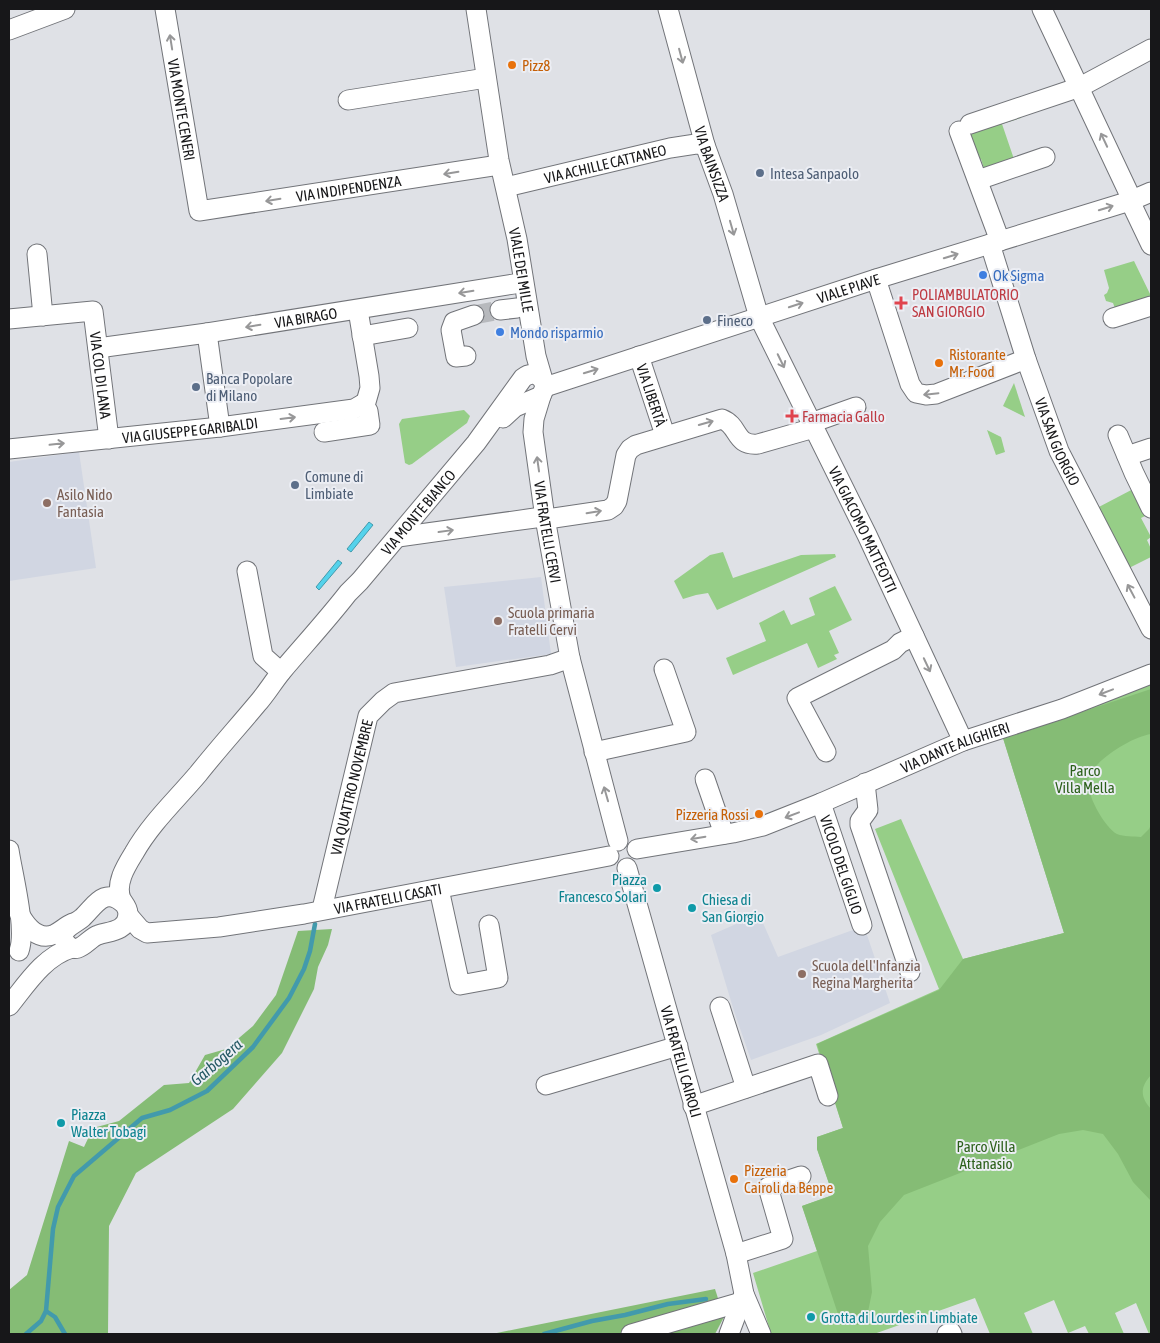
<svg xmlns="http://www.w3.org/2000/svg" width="1160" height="1343" viewBox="0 0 1160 1343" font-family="'Asap Condensed',sans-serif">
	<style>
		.built { fill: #d1d6e2 }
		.green { fill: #96ce87 }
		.forest { fill: #85bc75 }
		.water { fill: #54d2eb; stroke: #429aac }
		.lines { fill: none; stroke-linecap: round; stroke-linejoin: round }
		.stream { stroke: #429aac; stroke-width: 4.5 }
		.minor-tunnel { stroke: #b7b9bd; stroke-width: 19; stroke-dasharray: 19 9; stroke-linecap: butt }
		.minor-casing { stroke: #727479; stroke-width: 21 }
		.minor { stroke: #fff; stroke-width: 19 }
		.oneway { stroke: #979798 }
		.food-dot { fill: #e8710a; stroke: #eceef4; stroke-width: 2 }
		.service-dot { fill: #5c6f8a; stroke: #eceef4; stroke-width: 2 }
		.shop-dot { fill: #3f7fe0; stroke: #eceef4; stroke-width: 2 }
		.health-dot { fill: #e0444e; stroke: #eceef4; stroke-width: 2 }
		.education-dot { fill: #8d6e63; stroke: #eceef4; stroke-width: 2 }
		.culture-dot { fill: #0f9aa8; stroke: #eceef4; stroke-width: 2 }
		.labels { text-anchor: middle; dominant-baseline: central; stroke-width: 4; stroke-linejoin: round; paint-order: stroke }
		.food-label { font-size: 15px; fill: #c56008; stroke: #eceef4; text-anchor: start }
		.street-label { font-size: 15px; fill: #171719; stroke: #eceef4 }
		.service-label { font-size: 15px; fill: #4e5e75; stroke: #eceef4; text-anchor: start }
		.shop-label { font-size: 15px; fill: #366cbe; stroke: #eceef4; text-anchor: start }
		.health-label { font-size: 15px; fill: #be3a42; stroke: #eceef4; text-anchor: start }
		.education-label { font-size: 15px; fill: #785e54; stroke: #eceef4; text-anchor: start }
		.park-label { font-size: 15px; fill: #2c601a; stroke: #eceef4 }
		.culture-label { font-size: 15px; fill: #0d838f; stroke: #eceef4; text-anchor: start }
		.water-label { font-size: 16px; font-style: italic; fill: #235863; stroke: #eceef4 }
	</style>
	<rect width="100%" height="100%" fill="#dfe1e6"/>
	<g class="built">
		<polygon points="79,452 96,568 9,581 9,462"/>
		<polygon points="541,577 551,654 456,667 444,587"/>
		<polygon points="759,914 778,957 864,926 890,1003 821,1035 751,1060 734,1011 711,935"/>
	</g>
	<g class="green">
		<polygon points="1023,112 1021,118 1002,124 1016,165 986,175 981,159 975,161 964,130"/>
		<polygon points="1134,261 1151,296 1151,304 1116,311 1113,303 1106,301 1104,295 1107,293 1109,288 1104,270"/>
		<polygon points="1014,383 1025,417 1003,406"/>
		<polygon points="464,410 470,416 467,423 412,464 409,465 405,463 399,424 402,419"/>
		<polygon points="987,430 1001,437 1005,452 996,455"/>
		<polygon points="1137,487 1151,513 1141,518 1151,537 1147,540 1151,549 1151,557 1127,569 1095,509"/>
		<polygon points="723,552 733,578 801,555 835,554 836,557 717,610 708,593 696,595 683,599 674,581 710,555"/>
		<polygon points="835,586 852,620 829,631 839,653 834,655 837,659 818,668 807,643 733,675 726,658 766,641 759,623 784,610 791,625 815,615 809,598"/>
		<polygon points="1151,683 1151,1334 1149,1334 1136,1303 1115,1313 1124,1334 1089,1334 1085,1326 1068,1333 1054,1300 1024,1313 1033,1334 990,1334 975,1298 874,1334 771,1334 753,1273 817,1251 802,1206 833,1195 817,1149 817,1137 843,1128 816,1044 939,989 875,829 901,819 963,959 1064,933 1003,738"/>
	</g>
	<g class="forest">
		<path d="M1151,689V734C1132,737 1100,757 1090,774C1082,789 1104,827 1117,834C1124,837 1133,836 1141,837L1149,829L1151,825V1075C1140,1087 1140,1097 1151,1109V1201L1133,1182L1118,1154L1103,1134L1083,1130L1059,1134L904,1195L880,1222L868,1246L872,1292L868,1312L858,1325L840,1320L802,1206L833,1195L817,1149V1137L843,1128L817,1044L939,990L963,959L1064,933L1003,738Z"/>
		<polygon points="332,929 328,945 318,967 314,989 282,1053 233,1109 136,1173 109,1226 108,1334 9,1334 9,1290 27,1275 69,1141 84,1147 93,1128 119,1121 164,1085 189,1083 205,1055 226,1049 253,1026 276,995 298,931"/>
		<polygon points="715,1289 724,1317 715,1334 492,1334"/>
	</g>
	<g class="water">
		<polygon points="369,522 373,525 351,552 347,549"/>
		<polygon points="338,560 342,563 319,590 316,587"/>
	</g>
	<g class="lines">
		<g class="stream">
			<polyline points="46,1311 55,1317 65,1334"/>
			<polyline points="26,1334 41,1321 46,1311 53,1229 58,1207 74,1176 142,1118 170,1110 207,1091 253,1047 289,998 304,969 310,951 315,924"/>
			<polyline points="544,1334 592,1321 625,1315 668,1304 706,1299"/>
		</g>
		<polyline class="minor-tunnel" points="474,315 500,310"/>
		<g class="minor-casing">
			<g id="minor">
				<path id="s1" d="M165,9L199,211L499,165"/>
				<path id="s2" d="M476,9L499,160L517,239L536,356L545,387L541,396L515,407L503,418"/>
				<path id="s3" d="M668,9L705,145L723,194L759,317L867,535L963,741"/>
				<polyline points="1042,9 1132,200"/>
				<polyline points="9,30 65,9"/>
				<polyline points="348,100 486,78"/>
				<polyline points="970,124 1080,87 1151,49"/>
				<polyline points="959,131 1000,241"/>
				<polyline points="978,180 1045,157"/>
				<path id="s4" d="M506,187L670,148L696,144L705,145"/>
				<polyline points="1130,201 1151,245"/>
				<path id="s5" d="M990,244L1026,359L1059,451L1151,629"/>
				<polyline points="37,254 43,316"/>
				<polyline points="876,279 910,384 916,393 926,395 936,394 1026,359"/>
				<polyline points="500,310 517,308"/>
				<polyline points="1113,318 1151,306"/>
				<path id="s6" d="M9,319L93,311L109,439"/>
				<polyline points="207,333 220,427"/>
				<polyline points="362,336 408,328"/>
				<path id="s7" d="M98,348L207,333L514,284"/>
				<polyline points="466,356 456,357 451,330 454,322 474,315"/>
				<path id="s8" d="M639,356L665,435"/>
				<path id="s9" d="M545,387L876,279L1130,201L1151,192"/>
				<path id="s10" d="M541,396L534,419L533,432L545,518L570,658L618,841"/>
				<polyline points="811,423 856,407"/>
				<polyline points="324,432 370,425 368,411 363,404"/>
				<polyline points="1118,435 1134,473 1151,508"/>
				<path id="s11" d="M9,449L220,427L354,409L366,402L370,388L369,376L358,310"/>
				<polyline points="1127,456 1151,448"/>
				<path d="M398,537L535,518H554L608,510L614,506L617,501L626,455L630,449L636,445L722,419C740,426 734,446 758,444L814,428"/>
				<polyline points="247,571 263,656 281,672"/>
				<polyline points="594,752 686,732 664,669"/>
				<polyline points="826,752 797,698 893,650 900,643 914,636"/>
				<polyline points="705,779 724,834"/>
				<polyline points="865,783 868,810 860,821 860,825 910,972"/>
				<path id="s12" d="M821,803L862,925"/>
				<path id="s13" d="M637,849L733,833L763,826L821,803L963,741L1062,709L1151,674"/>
				<path d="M9,850C13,876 27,929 19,951"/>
				<path id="s14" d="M627,868L736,1254L744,1294L761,1334"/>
				<polyline points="439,889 460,985 498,978 489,925"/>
				<path id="s15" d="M124,904C104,886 95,906 82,918C75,924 56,931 66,943C78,958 88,938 98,935C110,931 125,932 128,916C129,909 124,904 121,899C115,883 126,866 134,853C151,823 176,800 198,774C217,750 237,728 257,704C266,694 273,682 282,671C304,645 327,620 348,593L360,581L476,443L523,378C530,372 538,373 544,381"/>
				<path id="s16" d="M322,909L368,716L383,701L394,693L550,665L570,658"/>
				<path d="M19,913C26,926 38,942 55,934C61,931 66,926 73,923"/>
				<path id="s17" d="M128,915L140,929L147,933L219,927L304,914L609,856"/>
				<path d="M9,1006C26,985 44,956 72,948"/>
				<polyline points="720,1007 746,1088"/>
				<polyline points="546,1085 678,1046"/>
				<polyline points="693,1106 818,1064 828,1096"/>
				<polyline points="736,1254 783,1239 768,1187 801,1176"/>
				<polyline points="631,1334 741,1302"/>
				<polyline points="729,1334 744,1294"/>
				<polyline points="947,1334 951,1332 952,1334"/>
			</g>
		</g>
		<use href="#minor" class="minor"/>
	</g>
	<defs><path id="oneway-shaft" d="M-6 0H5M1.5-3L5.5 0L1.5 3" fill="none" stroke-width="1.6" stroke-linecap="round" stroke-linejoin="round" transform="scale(1.25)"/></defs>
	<g class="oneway">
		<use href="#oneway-shaft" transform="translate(171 42) rotate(-99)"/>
		<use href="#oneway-shaft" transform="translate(681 56) rotate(75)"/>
		<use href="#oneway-shaft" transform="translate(1104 140) rotate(-115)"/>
		<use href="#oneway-shaft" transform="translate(451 173) rotate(171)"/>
		<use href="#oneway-shaft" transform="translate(273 200) rotate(171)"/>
		<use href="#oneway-shaft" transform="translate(1106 208) rotate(-17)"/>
		<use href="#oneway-shaft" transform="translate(732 228) rotate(74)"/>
		<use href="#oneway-shaft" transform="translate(951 256) rotate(-17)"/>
		<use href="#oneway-shaft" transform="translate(466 292) rotate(171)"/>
		<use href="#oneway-shaft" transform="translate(796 305) rotate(-18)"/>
		<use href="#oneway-shaft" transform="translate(253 326) rotate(171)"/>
		<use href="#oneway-shaft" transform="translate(781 361) rotate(64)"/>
		<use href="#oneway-shaft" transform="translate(591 371) rotate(-17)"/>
		<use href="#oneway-shaft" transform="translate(931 394) rotate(174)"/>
		<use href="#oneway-shaft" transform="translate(288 418) rotate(-7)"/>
		<use href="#oneway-shaft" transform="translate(706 423) rotate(-16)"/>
		<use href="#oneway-shaft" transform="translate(57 444) rotate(-6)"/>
		<use href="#oneway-shaft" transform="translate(538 464) rotate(-98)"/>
		<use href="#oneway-shaft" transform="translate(594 512) rotate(-9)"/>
		<use href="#oneway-shaft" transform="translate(446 531) rotate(-8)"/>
		<use href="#oneway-shaft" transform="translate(1131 591) rotate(-118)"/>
		<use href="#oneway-shaft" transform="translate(927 665) rotate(65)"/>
		<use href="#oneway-shaft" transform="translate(1106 692) rotate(159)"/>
		<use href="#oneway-shaft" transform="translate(606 794) rotate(-106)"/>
		<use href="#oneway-shaft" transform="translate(792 815) rotate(159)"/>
		<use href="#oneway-shaft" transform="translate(698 838) rotate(170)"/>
	</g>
	<g class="food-dot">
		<circle cx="512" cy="65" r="5"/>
		<circle cx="939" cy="363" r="5"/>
		<circle cx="759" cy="814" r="5"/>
		<circle cx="734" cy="1179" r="5"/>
	</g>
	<g class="service-dot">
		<circle cx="760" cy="173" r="5"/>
		<circle cx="707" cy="320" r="5"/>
		<circle cx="196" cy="387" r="5"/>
		<circle cx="295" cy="485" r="5"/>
	</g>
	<g class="shop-dot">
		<circle cx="983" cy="275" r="5"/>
		<circle cx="500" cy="332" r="5"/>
	</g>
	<g class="health-dot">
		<path d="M898.5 295.5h5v5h5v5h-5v5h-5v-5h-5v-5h5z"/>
		<path d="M789.5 408.5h5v5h5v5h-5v5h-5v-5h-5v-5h5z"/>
	</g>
	<g class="education-dot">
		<circle cx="47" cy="503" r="5"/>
		<circle cx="498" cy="621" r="5"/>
		<circle cx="802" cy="974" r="5"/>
	</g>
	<g class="culture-dot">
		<circle cx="657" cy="888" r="5"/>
		<circle cx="692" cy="908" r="5"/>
		<circle cx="61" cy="1123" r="5"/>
		<circle cx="811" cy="1317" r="5"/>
	</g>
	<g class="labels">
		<g class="food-label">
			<text x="522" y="65">Pizz8</text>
			<text x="949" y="354">Ristorante<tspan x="949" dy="17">Mr. Food</tspan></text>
			<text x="749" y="814" text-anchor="end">Pizzeria Rossi</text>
			<text x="744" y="1170">Pizzeria<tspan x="744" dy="17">Cairoli da Beppe</tspan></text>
		</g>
		<g class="street-label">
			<text stroke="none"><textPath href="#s1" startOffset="102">VIA MONTE CENERI</textPath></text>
			<text stroke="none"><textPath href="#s4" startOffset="102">VIA ACHILLE CATTANEO</textPath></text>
			<text stroke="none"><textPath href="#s3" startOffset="161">VIA BAINSIZZA</textPath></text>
			<text stroke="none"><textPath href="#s1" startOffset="356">VIA INDIPENDENZA</textPath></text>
			<text stroke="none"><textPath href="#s2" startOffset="265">VIALE DEI MILLE</textPath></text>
			<text stroke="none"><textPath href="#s9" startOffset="319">VIALE PIAVE</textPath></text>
			<text stroke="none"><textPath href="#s7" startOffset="210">VIA BIRAGO</textPath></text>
			<text stroke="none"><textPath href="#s6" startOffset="149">VIA COL DI LANA</textPath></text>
			<text stroke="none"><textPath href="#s8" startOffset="41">VIA LIBERTÀ</textPath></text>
			<text stroke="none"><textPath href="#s11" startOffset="182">VIA GIUSEPPE GARIBALDI</textPath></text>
			<text stroke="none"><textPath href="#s5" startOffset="209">VIA SAN GIORGIO</textPath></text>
			<text stroke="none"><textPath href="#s15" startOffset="675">VIA MONTE BIANCO</textPath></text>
			<text stroke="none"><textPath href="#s3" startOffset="558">VIA GIACOMO MATTEOTTI</textPath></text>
			<text stroke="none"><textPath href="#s10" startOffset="138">VIA FRATELLI CERVI</textPath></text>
			<text stroke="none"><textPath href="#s13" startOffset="336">VIA DANTE ALIGHIERI</textPath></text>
			<text stroke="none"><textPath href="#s16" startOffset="125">VIA QUATTRO NOVEMBRE</textPath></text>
			<text stroke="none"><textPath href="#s12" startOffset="65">VICOLO DEL GIGLIO</textPath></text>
			<text stroke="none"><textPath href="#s17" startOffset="270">VIA FRATELLI CASATI</textPath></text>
			<text stroke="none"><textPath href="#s14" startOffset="201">VIA FRATELLI CAIROLI</textPath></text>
		</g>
		<g class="service-label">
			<text x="770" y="173">Intesa Sanpaolo</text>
			<text x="717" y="320">Fineco</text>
			<text x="206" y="378">Banca Popolare<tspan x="206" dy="17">di Milano</tspan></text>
			<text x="305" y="476">Comune di<tspan x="305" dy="17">Limbiate</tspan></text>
		</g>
		<g class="shop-label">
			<text x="993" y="275">Ok Sigma</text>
			<text x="510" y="332">Mondo risparmio</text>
		</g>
		<g class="health-label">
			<text x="912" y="294">POLIAMBULATORIO<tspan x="912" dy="17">SAN GIORGIO</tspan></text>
			<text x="802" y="416">Farmacia Gallo</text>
		</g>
		<g class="education-label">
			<text x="57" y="494">Asilo Nido<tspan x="57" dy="17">Fantasia</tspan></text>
			<text x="508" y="612">Scuola primaria<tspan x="508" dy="17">Fratelli Cervi</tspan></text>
			<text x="812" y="965">Scuola dell'Infanzia<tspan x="812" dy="17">Regina Margherita</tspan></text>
		</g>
		<g class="park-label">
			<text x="1085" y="770">Parco<tspan x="1085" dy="17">Villa Mella</tspan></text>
			<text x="986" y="1146">Parco Villa<tspan x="986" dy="17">Attanasio</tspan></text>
		</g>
		<g class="culture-label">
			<text x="647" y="879" text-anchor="end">Piazza<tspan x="647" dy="17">Francesco Solari</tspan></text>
			<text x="702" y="899">Chiesa di<tspan x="702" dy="17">San Giorgio</tspan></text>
			<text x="71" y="1114">Piazza<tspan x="71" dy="17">Walter Tobagi</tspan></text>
			<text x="821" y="1317">Grotta di Lourdes in Limbiate</text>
		</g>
		<g class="water-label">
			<text transform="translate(216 1062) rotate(-41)">Garbogera</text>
		</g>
	</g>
	<rect width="1160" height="1343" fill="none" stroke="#171719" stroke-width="20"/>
</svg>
